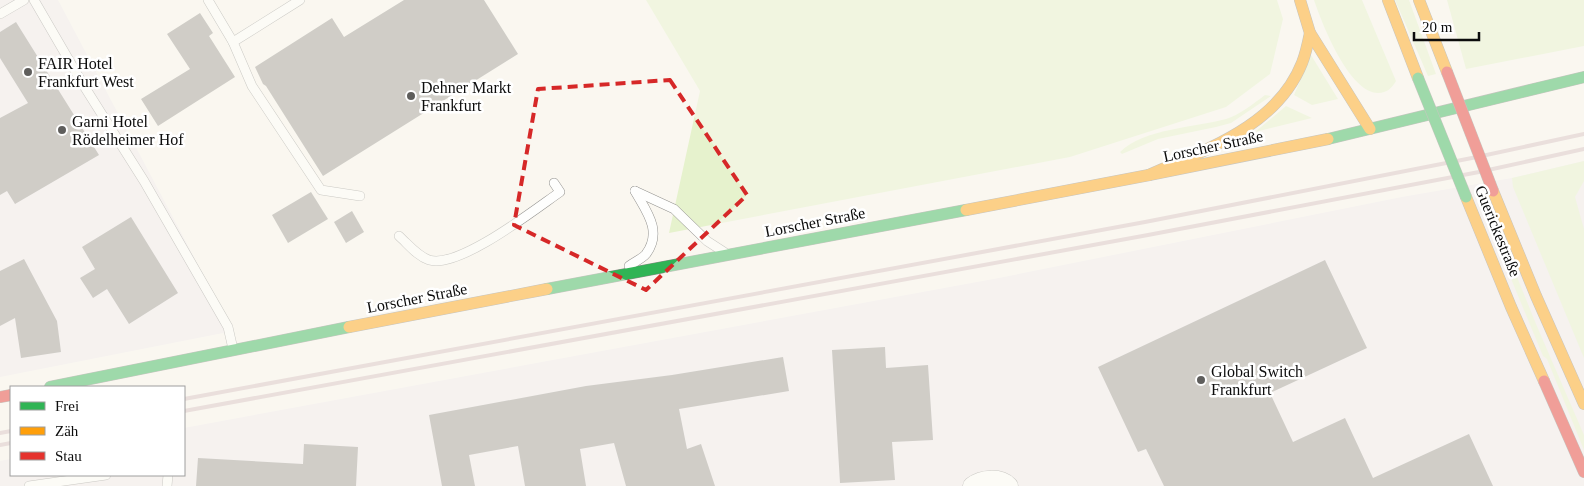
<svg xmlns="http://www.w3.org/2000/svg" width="1584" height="486" viewBox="0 0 1584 486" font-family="'Times New Roman',serif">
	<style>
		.industrial { fill: #f1eaee }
		.green { fill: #e6f2cd }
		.building { fill: #9d9a96 }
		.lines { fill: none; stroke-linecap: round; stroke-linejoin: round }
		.lane-casing { stroke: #93928f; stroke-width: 10 }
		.street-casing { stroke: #93928f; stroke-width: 19 }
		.fast-casing { stroke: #8a8885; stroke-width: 12 }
		.slow-casing { stroke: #8a8885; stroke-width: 12 }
		.jam-casing { stroke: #8a8885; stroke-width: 12 }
		.lane { stroke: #fefefd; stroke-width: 9 }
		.street { stroke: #fefefd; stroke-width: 18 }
		.fast { stroke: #30b455; stroke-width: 11 }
		.slow { stroke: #ff9f0a; stroke-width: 11 }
		.jam { stroke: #e5322d; stroke-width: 11 }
		.rail { stroke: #d8c2c4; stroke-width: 4 }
		.fast-bridge-casing { stroke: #8a8885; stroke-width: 12; stroke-linecap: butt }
		.jam-bridge-casing { stroke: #8a8885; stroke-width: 12; stroke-linecap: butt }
		.fast-bridge { stroke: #30b455; stroke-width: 11 }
		.jam-bridge { stroke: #e5322d; stroke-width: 11 }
		.marked { fill: none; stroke: #d62828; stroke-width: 4; stroke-dasharray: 10 6; stroke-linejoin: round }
		.poi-dot { fill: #5f5e5c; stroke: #fff; stroke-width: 2 }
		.labels { text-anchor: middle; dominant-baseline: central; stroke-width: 5; stroke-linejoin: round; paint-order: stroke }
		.poi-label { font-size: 16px; fill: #0c0c0c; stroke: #fff; text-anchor: start }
		.street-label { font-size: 16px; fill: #0c0c0c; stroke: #fff }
	</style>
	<rect width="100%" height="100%" fill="#faf7f0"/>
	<g class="industrial">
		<polygon points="0,0 58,0 233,331 0,377"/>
		<polygon points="1584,161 1584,486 0,486 0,461 11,459 11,475 184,475 184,428 999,278 1402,197 1512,178"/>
	</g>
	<g class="green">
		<polygon points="646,0 1277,0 1283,19 1270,74 1226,107 1070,157 669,233 700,91"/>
		<path d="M1314,0H1362L1396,81C1392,88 1387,93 1378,93C1349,93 1322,24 1314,0Z"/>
		<polygon points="1395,0 1409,0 1436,74 1428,76"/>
		<polygon points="1447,0 1584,0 1584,46 1466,69"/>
		<polygon points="1311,55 1338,99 1312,105 1294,95"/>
		<path d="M1265,95L1271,96L1231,123L1216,127L1158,139L1122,154L1120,152C1145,128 1193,128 1226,119C1241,114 1253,104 1265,95Z"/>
		<polygon points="1286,106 1312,118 1255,132"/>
		<polygon points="1584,161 1584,181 1575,197 1584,229 1584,358 1513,187 1512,178"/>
		<polygon points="1483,193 1536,324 1584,435 1584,450 1547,359 1543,356 1476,194"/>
	</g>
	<g class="building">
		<polygon points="404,0 484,0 518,54 323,176 266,86 263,84 255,67 332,18 344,37"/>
		<polygon points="200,13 213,33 209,36 235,77 158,126 141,99 190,69 167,34"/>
		<polygon points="16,22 99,155 15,204 7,191 0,195 0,118 28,103 0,58 0,32"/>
		<polygon points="311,192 328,219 288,243 272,215"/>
		<polygon points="352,211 364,232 346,243 334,222"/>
		<polygon points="131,217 178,293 129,324 107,289 93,298 80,278 95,269 82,247"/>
		<polygon points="24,259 57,321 61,352 21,358 15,318 0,326 0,271"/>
		<polygon points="1325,260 1367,348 1270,393 1293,442 1345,418 1373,478 1469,434 1493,486 1164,486 1146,449 1138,452 1098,367"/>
		<polygon points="885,347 886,368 928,365 933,440 892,442 895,480 840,483 832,350"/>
		<polygon points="783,357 789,391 679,409 687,449 701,444 715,486 626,486 614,443 580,449 586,486 525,486 518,446 469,455 475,486 442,486 429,415 586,386 672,375"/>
		<polygon points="304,444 358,447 356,486 196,486 198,458 303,464"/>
	</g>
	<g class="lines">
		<g class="lane-casing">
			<g id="lane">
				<polyline points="34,0 84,86 144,181 228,327 233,349"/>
				<polyline points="208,0 233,42"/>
				<polyline points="300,0 233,42 252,86 321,190 360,196"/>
				<polyline points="0,14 24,0"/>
				<polyline points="635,191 674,209 707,241 724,252"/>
				<path d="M399,236C408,244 417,256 429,260C459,269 534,210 560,192L554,183"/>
				<path d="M629,266C634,262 642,259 646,254C663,231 646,211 635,191"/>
				<polyline points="29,486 106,475"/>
				<polyline points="167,486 168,475"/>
			</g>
		</g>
		<g class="street-casing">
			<path id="street" d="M972,486C982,478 1000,477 1009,486"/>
		</g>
		<g class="fast-casing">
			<g id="fast">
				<polyline points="1328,139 1584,77"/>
				<polyline points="547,289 966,210"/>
				<polyline points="50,387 349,327"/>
			</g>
		</g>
		<g class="slow-casing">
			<g id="slow">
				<polyline points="1300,0 1310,33 1370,129"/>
				<polyline points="1388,0 1418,78"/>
				<polyline points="1419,0 1447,72"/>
				<path d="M1149,175C1207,149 1277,126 1302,63C1306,53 1308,43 1310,33"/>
				<polyline points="1493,191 1536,296 1584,404"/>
				<polyline points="1466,197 1511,307 1544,381"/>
				<polyline points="966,210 1149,175 1328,139"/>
				<polyline points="349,327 547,289"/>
			</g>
		</g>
		<g class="jam-casing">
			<g id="jam">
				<polyline points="1544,381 1584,472"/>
				<polyline points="0,397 11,395"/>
			</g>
		</g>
		<use href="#lane" class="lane"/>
		<use href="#street" class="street"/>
		<use href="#fast" class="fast"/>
		<use href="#slow" class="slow"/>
		<use href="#jam" class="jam"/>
		<g class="rail">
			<polyline points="184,399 1145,222 1477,157 1584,134"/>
			<polyline points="184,411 1148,235 1479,172 1584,149"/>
			<polyline points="0,433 11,431"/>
			<polyline points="0,445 11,443"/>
		</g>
		<g class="fast-bridge-casing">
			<polyline id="fast-bridge" points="1418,78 1466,197"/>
		</g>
		<g class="jam-bridge-casing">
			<polyline id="jam-bridge" points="1447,72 1493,191"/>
		</g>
		<use href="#fast-bridge" class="fast-bridge"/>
		<use href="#jam-bridge" class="jam-bridge"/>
	</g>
	<path d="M0 0H1584V486H0ZM670,80L747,195L646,290L514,225L538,89Z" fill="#faf7f0" fill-opacity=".55" fill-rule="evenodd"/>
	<path class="marked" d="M670,80L747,195L646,290L514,225L538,89Z"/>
	<g class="poi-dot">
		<circle cx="28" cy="72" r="5"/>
		<circle cx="411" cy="96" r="5"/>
		<circle cx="62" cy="130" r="5"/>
		<circle cx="1201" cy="380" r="5"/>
	</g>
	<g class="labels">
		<g class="poi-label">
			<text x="38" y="63">FAIR Hotel<tspan x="38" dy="18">Frankfurt West</tspan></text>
			<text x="421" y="87">Dehner Markt<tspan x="421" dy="18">Frankfurt</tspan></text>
			<text x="72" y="121">Garni Hotel<tspan x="72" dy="18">Rödelheimer Hof</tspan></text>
			<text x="1211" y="371">Global Switch<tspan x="1211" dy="18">Frankfurt</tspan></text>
		</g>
		<g class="street-label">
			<text transform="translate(1213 146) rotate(-12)">Lorscher Straße</text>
			<text transform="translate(815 222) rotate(-11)">Lorscher Straße</text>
			<text transform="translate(1498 231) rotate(68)">Guerickestraße</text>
			<text transform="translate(417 298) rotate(-11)">Lorscher Straße</text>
		</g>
	</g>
	<rect x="10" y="386" width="175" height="90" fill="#ffffff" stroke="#9e9e9e"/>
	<rect x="20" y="402" width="25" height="8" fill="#30b455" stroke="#9e9e9e"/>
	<text x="55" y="411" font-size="15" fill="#0c0c0c">Frei</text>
	<rect x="20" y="427" width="25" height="8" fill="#ff9f0a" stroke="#9e9e9e"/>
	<text x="55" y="436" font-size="15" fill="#0c0c0c">Zäh</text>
	<rect x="20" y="452" width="25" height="8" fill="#e5322d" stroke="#9e9e9e"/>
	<text x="55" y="461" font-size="15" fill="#0c0c0c">Stau</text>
	<path d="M1414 32v8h65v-8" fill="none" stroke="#0c0c0c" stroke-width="2.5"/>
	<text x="1422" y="32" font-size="15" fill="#0c0c0c" stroke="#ffffff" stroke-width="4" paint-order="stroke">20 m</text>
</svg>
